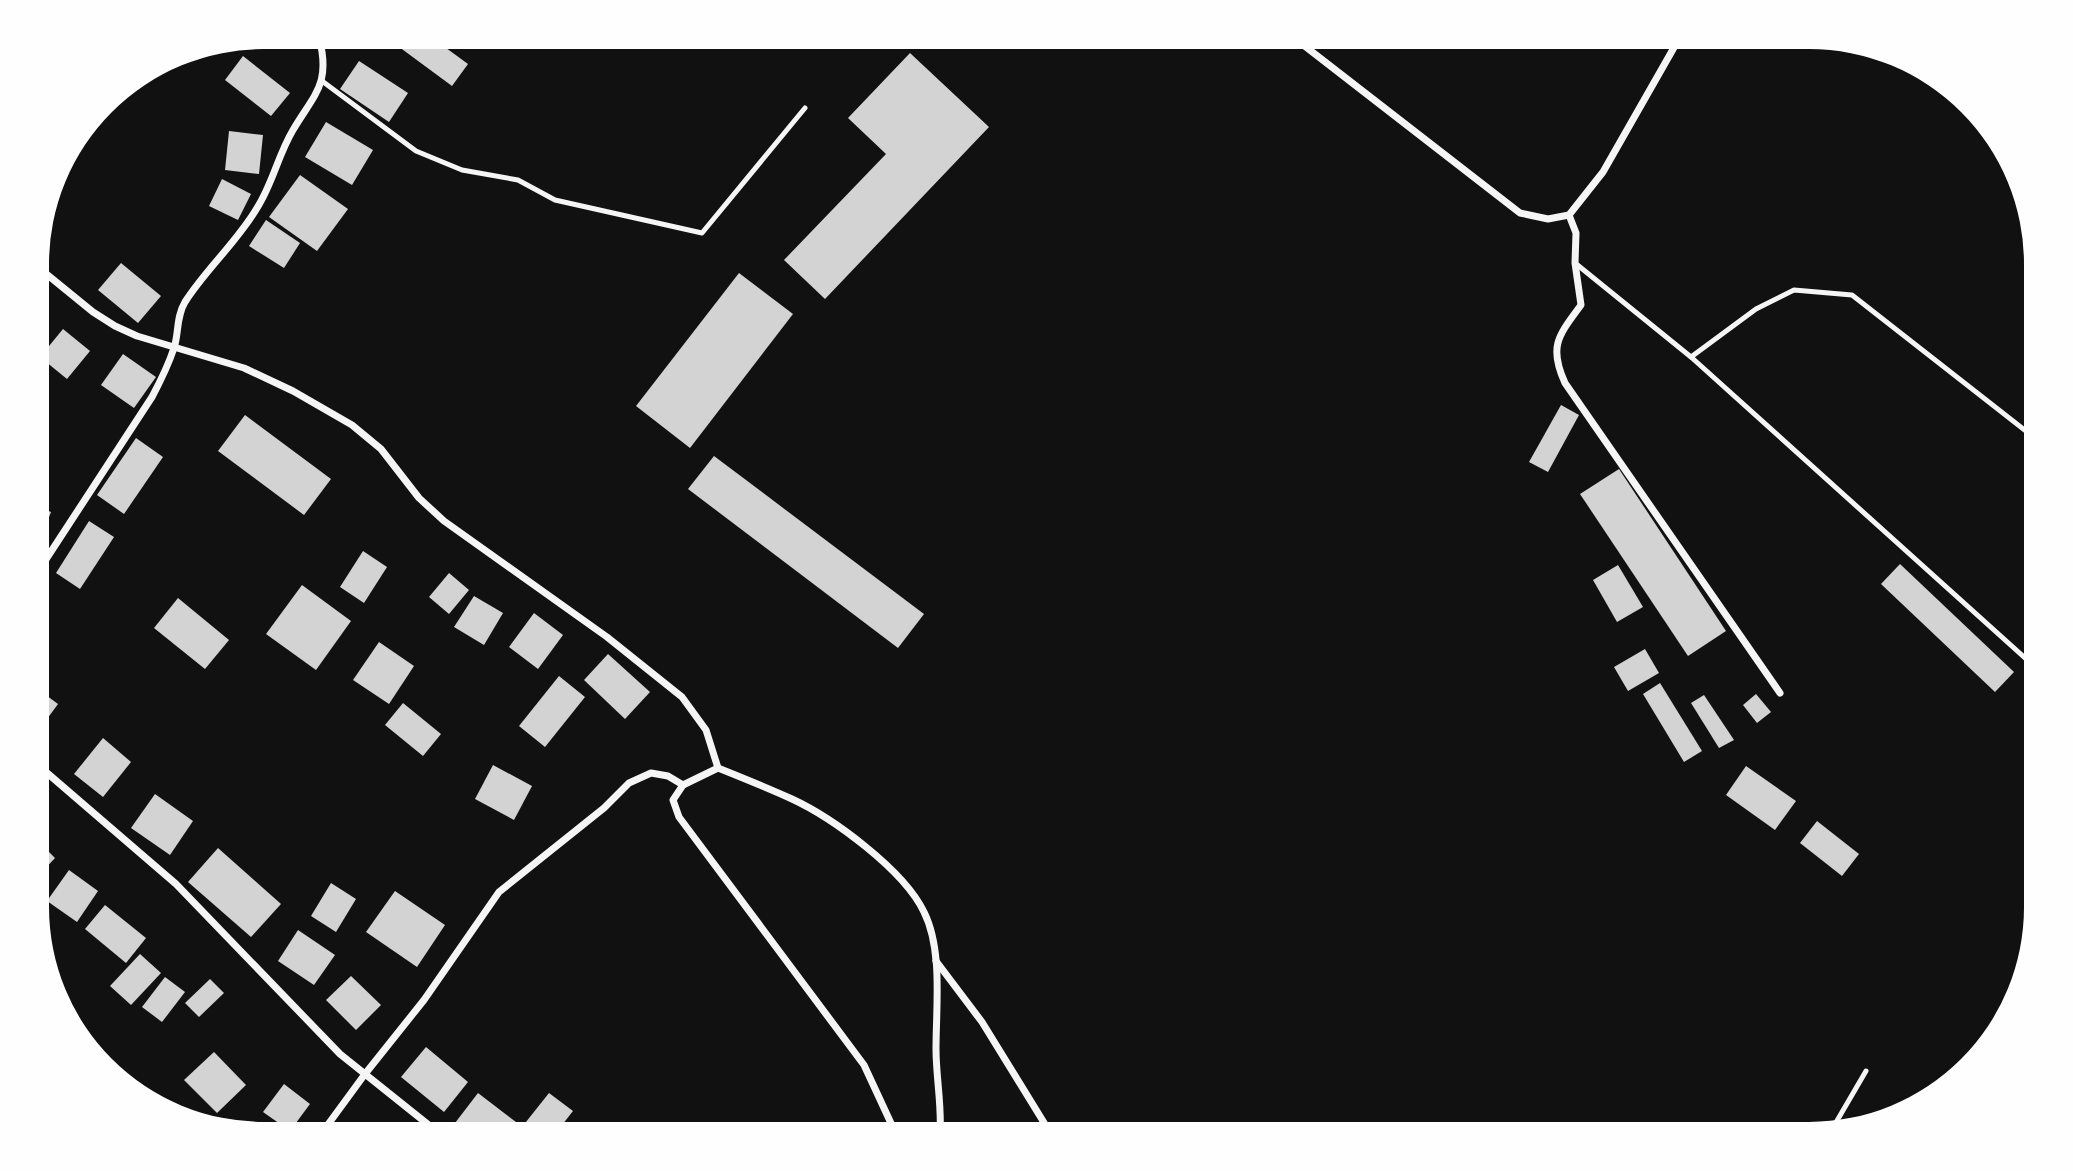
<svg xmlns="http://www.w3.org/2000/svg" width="2073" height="1171" viewBox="0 0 2073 1171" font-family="'PT Sans',sans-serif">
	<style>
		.building { fill: #d3d3d3 }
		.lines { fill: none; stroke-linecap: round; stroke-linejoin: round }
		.service { stroke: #f5f5f5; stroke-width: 5 }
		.minor { stroke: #f5f5f5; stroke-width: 7 }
	</style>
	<rect width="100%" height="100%" fill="#111"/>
	<g class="building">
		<polygon points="395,37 431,37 468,64 452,86 391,41"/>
		<polygon points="910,53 989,127 825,299 784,260 886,154 848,118"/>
		<polygon points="243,56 290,93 271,116 225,80"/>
		<polygon points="359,61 408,93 389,122 340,89"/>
		<polygon points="326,122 373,150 352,185 305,157"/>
		<polygon points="229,131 263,135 259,174 225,170"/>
		<polygon points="300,175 348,209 317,251 269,217"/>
		<polygon points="222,179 251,194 238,220 209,206"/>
		<polygon points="266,220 300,243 284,268 249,246"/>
		<polygon points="121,263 161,296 138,323 98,290"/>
		<polygon points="739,273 793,314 690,448 636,406"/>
		<polygon points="63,329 90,351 67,379 40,357"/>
		<polygon points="123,354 156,377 134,408 101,385"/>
		<polygon points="1561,405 1579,415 1548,472 1529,462"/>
		<polygon points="245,415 331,479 304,515 218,451"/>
		<polygon points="136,438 163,457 124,514 97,495"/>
		<polygon points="714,456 924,614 898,648 688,489"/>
		<polygon points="1619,469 1726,631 1688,656 1580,494"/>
		<polygon points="39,507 51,512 39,543"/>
		<polygon points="89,521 114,537 80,589 56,573"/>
		<polygon points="363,551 387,567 364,603 340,587"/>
		<polygon points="1900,564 2014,672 1995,692 1881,584"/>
		<polygon points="1618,565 1643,607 1617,622 1593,580"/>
		<polygon points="449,573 469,590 449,614 429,597"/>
		<polygon points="302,585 351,621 316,670 266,634"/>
		<polygon points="474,596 503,613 484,645 454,627"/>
		<polygon points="178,598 229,640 205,669 154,628"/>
		<polygon points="534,613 563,635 538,669 509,647"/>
		<polygon points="379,642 414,666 389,704 353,680"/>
		<polygon points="1645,649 1659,673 1628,691 1614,667"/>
		<polygon points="608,654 650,692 625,719 584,680"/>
		<polygon points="559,676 585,697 545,747 519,726"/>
		<polygon points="1660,683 1702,751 1684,762 1643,694"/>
		<polygon points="39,690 58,704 39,730"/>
		<polygon points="1756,694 1771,712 1757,723 1743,705"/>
		<polygon points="1704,695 1734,740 1719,748 1691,703"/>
		<polygon points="403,703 441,734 423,756 385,725"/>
		<polygon points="103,738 131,762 103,797 74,774"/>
		<polygon points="493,765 532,786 514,820 475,799"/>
		<polygon points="1746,766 1796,801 1775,830 1726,795"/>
		<polygon points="155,794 193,821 170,855 131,828"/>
		<polygon points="1817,821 1859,854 1842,876 1800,843"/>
		<polygon points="39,842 55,858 39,875"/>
		<polygon points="218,848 281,904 251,937 188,882"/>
		<polygon points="69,870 98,891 77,922 47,901"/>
		<polygon points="331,883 356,899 336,932 311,916"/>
		<polygon points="395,891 445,925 417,967 366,932"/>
		<polygon points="105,905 146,938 126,963 85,929"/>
		<polygon points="298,930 335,955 314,985 278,961"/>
		<polygon points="140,954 161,973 131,1005 110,986"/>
		<polygon points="351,976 381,1005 356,1030 326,1000"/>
		<polygon points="165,977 185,992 162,1022 142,1007"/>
		<polygon points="210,979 224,993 199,1017 185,1003"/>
		<polygon points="426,1047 468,1082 444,1112 401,1077"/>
		<polygon points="214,1052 246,1085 217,1113 184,1080"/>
		<polygon points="284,1084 310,1104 290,1131 263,1112"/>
		<polygon points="478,1093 516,1122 506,1134 470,1134 455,1123"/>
		<polygon points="549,1093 573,1111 555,1134 522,1134 518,1132"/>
	</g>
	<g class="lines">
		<g class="service">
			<polyline points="322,81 416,151 462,170 518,180 555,200 702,233 805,108"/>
			<polyline points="1575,263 1691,357 2035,667"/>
			<polyline points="1691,357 1756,309 1794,290 1852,295 2036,439"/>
			<polyline points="1831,1131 1866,1071"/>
		</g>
		<g class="minor">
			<polyline points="1293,37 1520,213 1548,219 1569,215 1603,172 1680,37"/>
			<path d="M1569,215L1576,233L1575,263L1581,305C1559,335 1548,346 1565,383L1780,693"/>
			<polyline points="39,268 93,312 115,326 137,336 244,368 293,391 352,425 381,449 419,498 444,521 607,637 682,697 706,730 718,768"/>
			<path d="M39,570L152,397C160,382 168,366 174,348C179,333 176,317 185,302C206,269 237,242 257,208C273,183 278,155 293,130C315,93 331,84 319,37"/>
			<polyline points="39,766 176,884 340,1054 440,1134"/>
			<polyline points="683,785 673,800 679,817 864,1065 896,1134"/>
			<polyline points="936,961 982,1022 1051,1134"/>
			<path d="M321,1134L365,1074L424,1000L499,892L604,808L629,783L651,773L668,776L683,785L718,768C743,778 768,788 792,799C833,818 904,870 924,912C943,950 936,1007 936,1049C936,1077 942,1106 940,1134"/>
		</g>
	</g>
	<path d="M0 0H2073V1171H0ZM264 49H1809A215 215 0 0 1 2024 264V907A215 215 0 0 1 1809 1122H264A215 215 0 0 1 49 907V264A215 215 0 0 1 264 49Z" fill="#fefefe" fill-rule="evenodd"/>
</svg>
